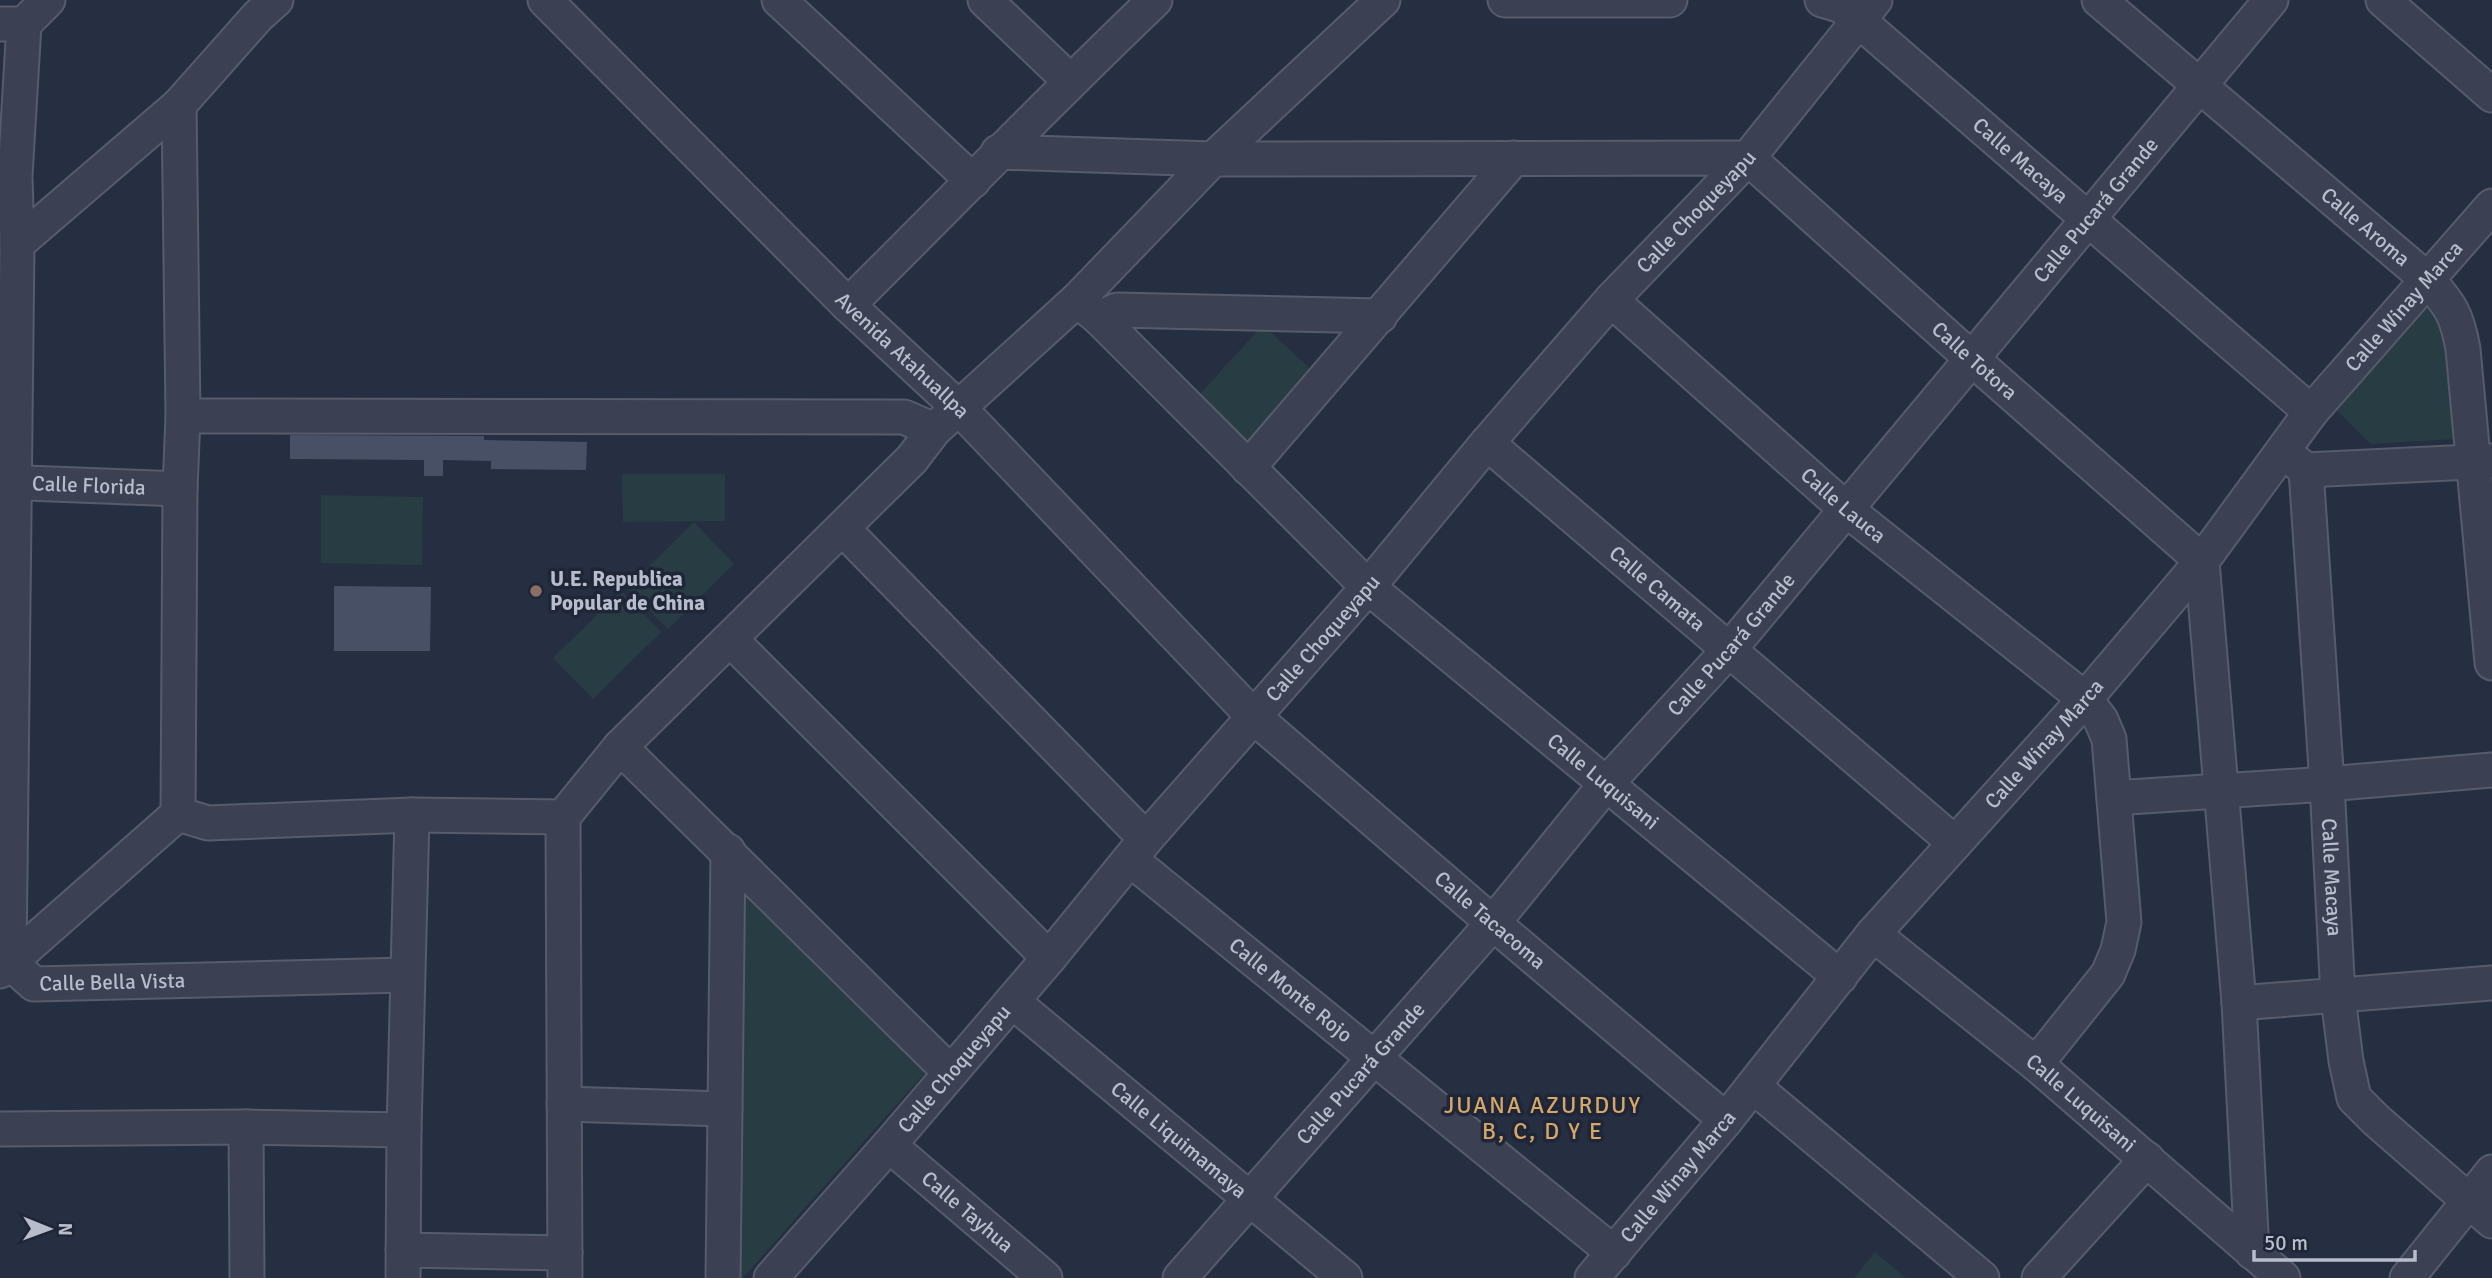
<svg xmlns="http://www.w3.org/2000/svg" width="2492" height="1278" viewBox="0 0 2492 1278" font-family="Signika,sans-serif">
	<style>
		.green { fill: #283c43 }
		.building { fill: #485066 }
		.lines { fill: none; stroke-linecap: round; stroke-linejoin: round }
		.minor-casing { stroke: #565c6c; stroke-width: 37 }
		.minor { stroke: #3b4152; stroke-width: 33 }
		.education-dot { fill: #8d6e63; stroke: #1f2637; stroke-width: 2.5 }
		.labels { text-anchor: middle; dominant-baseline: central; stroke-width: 7; stroke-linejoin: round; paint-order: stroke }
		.street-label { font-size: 21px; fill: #b8bdcc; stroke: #1f2637 }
		.poi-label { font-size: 21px; font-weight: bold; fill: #b8bdcc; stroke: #1f2637; text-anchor: start }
		.neighbourhood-label { font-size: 23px; letter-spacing: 2px; fill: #d6a768; stroke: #1f2637 }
	</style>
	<rect width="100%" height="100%" fill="#262e42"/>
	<g class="green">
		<polygon points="2421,305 2433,305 2444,320 2455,439 2371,444 2330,404"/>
		<polygon points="1263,325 1314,372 1249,444 1198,396"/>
		<polygon points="622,474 725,474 725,521 623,522"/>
		<polygon points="321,495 423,497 422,565 321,563"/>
		<polygon points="694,522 734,564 668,629 627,588"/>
		<polygon points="621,591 661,632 593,699 553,658"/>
		<polygon points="739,883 930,1067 743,1278 734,1278"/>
		<polygon points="1875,1252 1906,1278 1854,1278"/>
	</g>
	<g class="building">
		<polygon points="290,435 484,436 484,440 587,442 586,470 491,469 491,461 443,460 443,476 424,476 424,460 290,459"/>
		<polygon points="334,586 431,587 430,651 334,651"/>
	</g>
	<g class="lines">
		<g class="minor-casing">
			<g id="minor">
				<path id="s1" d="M545,0L848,305L959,408L1254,717L1493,923L1726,1120"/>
				<polyline points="779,0 973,181"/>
				<polyline points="985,0 1070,81"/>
				<polyline points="1505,0 1670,0"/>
				<path id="s2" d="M1822,0L1842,6L2311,412"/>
				<path id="s3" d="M2099,0L2428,280C2451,306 2457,315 2463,349L2492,663"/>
				<polyline points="2383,0 2492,95"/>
				<polyline points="0,24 24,24 48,0"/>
				<path id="s4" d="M24,24L15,176L17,244L9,962L34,984L407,975"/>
				<polyline points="179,105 183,416 180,489 178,814 208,823 412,815 563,817"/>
				<path id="s5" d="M998,152L1213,159L1748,158L1971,358L2202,561L2239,1003L2252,1252"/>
				<polyline points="17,244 179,105 258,16 276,0"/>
				<path id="s6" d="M1077,300L1099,318L1368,587L1840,977"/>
				<path id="s7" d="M1611,300L1847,510L2085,699L2101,720L2109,739L2124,922L2118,950L2108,974L2036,1064"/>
				<path d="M848,305C951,203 1050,100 1155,0"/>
				<polyline points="1099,318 1117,310 1380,316"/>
				<polyline points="183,416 904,417 934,430"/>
				<path id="s8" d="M1487,443L1955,843"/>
				<polyline points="2290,457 2306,470 2492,461"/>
				<polyline points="1248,468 1514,158"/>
				<path id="s9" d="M2306,470L2327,784L2338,997L2346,1061L2354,1098L2376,1120L2492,1221"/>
				<path id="s10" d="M0,482L180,489"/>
				<polyline points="843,529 1146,839"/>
				<polyline points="731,640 1049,958"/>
				<polyline points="620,747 950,1072"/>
				<polyline points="2114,798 2327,784 2492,770"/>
				<path id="s11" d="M1131,860L1614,1253"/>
				<path id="s12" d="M1873,934L2036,1064L2283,1278"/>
				<polyline points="0,971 178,814"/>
				<path id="s13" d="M1012,1001L1345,1278"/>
				<polyline points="2239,1003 2492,983"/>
				<polyline points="1753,1086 1982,1278"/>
				<polyline points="564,1104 725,1109"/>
				<polyline points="246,1127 247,1278"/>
				<polyline points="0,1129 246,1127 404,1130"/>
				<path id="s14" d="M889,1145L1045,1278"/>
				<polyline points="403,1250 565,1253"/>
				<polyline points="403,1278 404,1130 412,815"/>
				<polyline points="565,1278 563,817 620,747 912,459 934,430 1077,300 1213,159 1383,0"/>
				<polyline points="723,1278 728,851"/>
				<path id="s15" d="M771,1278L889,1145L1049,958L1146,839L1368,587L1487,443L1611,300L1748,158L1875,0"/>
				<path id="s16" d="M1180,1278L1493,923L1606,784L1728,651L2271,0"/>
				<path id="s17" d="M1592,1278L1726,1120L1873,934L2085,699L2202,561L2311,412L2492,206"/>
				<polyline points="2039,1278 2147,1159"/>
				<polyline points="2407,1278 2492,1172"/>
			</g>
		</g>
		<use href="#minor" class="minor"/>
	</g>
	<circle class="education-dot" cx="536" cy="591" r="7"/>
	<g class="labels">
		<g class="street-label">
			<text stroke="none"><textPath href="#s2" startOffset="257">Calle Macaya</textPath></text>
			<text stroke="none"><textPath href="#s16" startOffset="1407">Calle Pucará Grande</textPath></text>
			<text stroke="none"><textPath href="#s15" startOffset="1412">Calle Choqueyapu</textPath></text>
			<text stroke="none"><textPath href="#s3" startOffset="350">Calle Aroma</textPath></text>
			<text stroke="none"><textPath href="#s17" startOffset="1267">Calle Winay Marca</textPath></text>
			<text stroke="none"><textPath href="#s1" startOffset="504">Avenida Atahuallpa</textPath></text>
			<text stroke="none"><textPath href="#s5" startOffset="1054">Calle Totora</textPath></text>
			<text stroke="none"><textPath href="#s10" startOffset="89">Calle Florida</textPath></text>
			<text stroke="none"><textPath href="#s7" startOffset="310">Calle Lauca</textPath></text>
			<text stroke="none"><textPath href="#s8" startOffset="224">Calle Camata</textPath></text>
			<text stroke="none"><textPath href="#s15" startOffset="845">Calle Choqueyapu</textPath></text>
			<text stroke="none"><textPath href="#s16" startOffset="840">Calle Pucará Grande</textPath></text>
			<text stroke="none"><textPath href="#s17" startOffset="700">Calle Winay Marca</textPath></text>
			<text stroke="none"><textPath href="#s6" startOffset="714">Calle Luquisani</textPath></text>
			<text stroke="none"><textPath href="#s9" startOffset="408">Calle Macaya</textPath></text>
			<text stroke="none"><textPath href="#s1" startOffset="1320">Calle Tacacoma</textPath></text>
			<text stroke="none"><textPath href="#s4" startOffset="1050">Calle Bella Vista</textPath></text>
			<text stroke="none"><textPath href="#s11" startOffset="206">Calle Monte Rojo</textPath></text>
			<text stroke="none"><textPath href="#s15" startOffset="278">Calle Choqueyapu</textPath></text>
			<text stroke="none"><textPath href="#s16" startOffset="273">Calle Pucará Grande</textPath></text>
			<text stroke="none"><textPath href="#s12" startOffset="268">Calle Luquisani</textPath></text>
			<text stroke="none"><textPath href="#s13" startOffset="217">Calle Liquimamaya</textPath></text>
			<text stroke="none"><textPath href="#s17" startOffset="133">Calle Winay Marca</textPath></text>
			<text stroke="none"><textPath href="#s14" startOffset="103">Calle Tayhua</textPath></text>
		</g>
		<g class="poi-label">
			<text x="550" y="579">U.E. Republica<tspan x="550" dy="24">Popular de China</tspan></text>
		</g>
		<g class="neighbourhood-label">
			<text x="1543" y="1105">JUANA AZURDUY<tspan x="1543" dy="26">B, C, D Y E</tspan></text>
		</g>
	</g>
	<g transform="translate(49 1229) rotate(91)" stroke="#1f2637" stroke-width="5" paint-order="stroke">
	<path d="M0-5L12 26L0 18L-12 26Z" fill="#b8bdcc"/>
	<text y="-10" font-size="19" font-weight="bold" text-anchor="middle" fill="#b8bdcc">N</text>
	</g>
	<path d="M2254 1250v10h161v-10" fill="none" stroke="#b8bdcc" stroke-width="3.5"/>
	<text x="2264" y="1250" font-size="21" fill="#b8bdcc" stroke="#1f2637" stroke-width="5" paint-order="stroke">50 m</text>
</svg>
